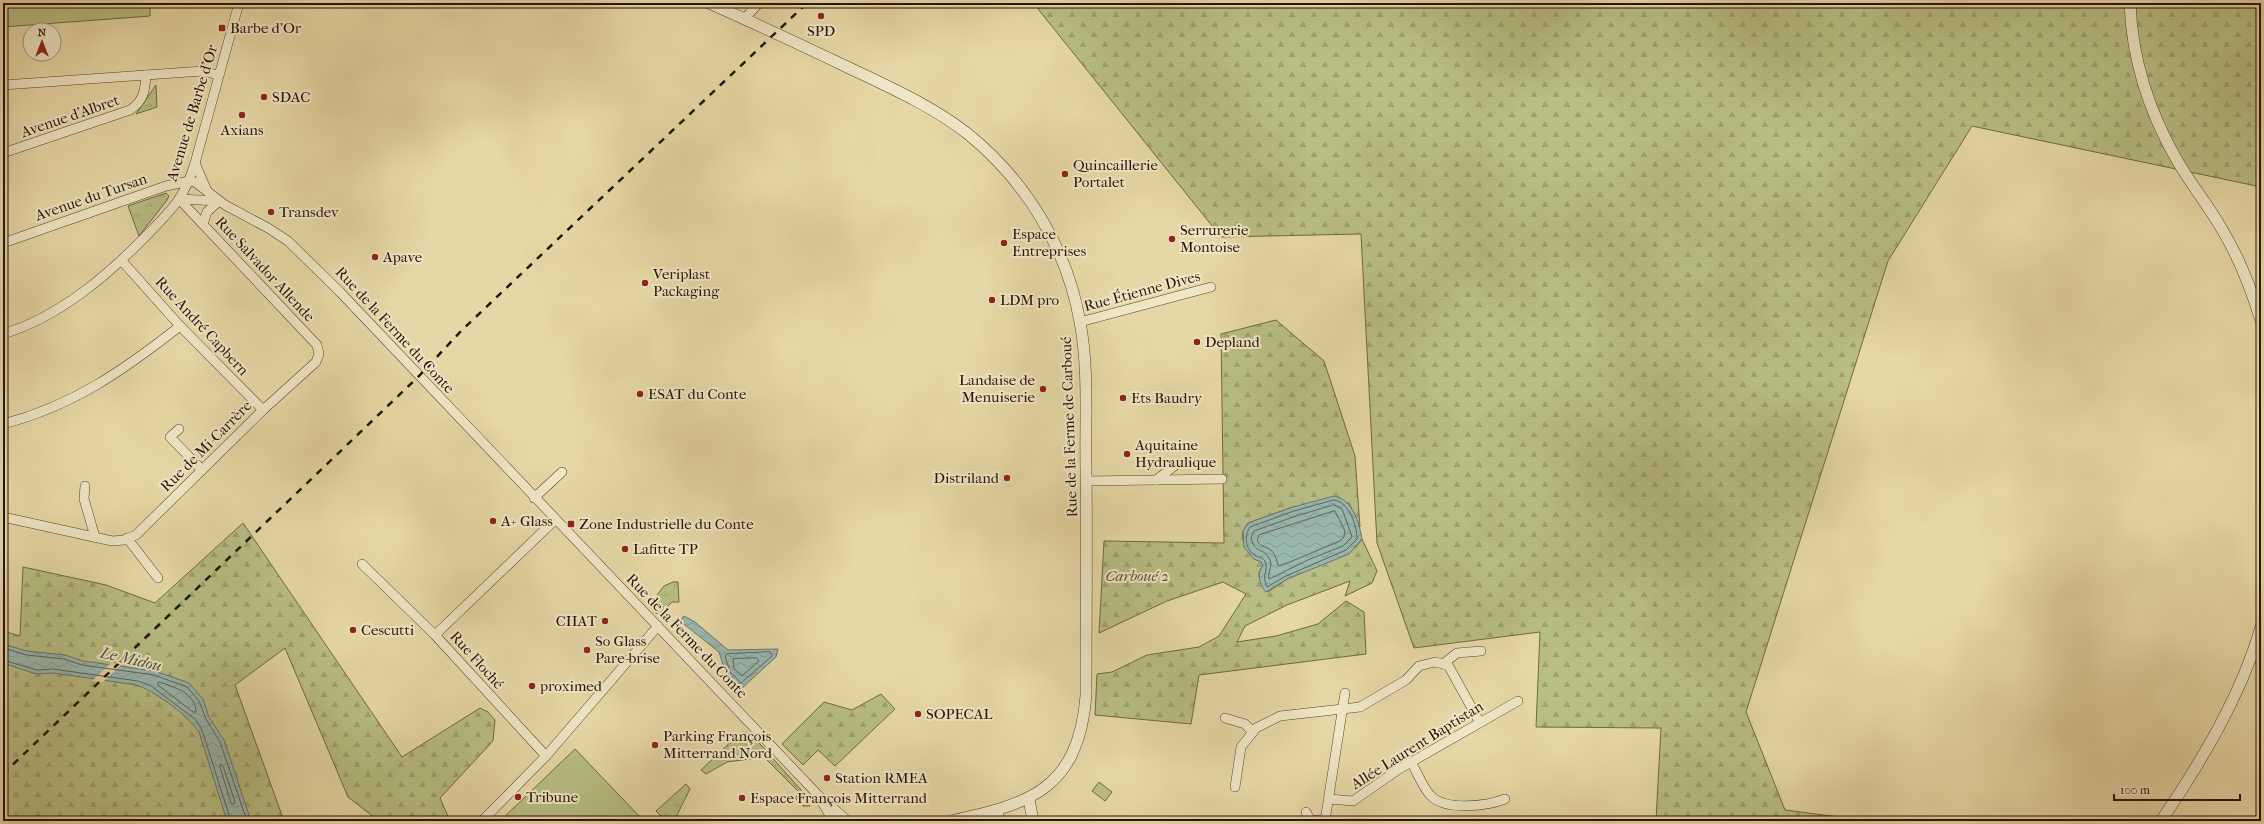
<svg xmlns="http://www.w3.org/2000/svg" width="2264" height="824" viewBox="0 0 2264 824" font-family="'IM FELL French Canon',serif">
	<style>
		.grass { fill: url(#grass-tufts); stroke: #706844 }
		.forest { fill: url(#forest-firs); stroke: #706844 }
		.green { fill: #b8be84; stroke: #706844 }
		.water { fill: url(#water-waves); stroke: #6b756c }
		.pier { fill: #e6d8a6 }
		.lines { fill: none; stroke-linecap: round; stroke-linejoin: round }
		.shore { stroke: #60645a; stroke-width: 1 }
		.minor-casing { stroke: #57432d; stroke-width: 10 }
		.tertiary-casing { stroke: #57432d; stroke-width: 12 }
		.minor { stroke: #efe6c5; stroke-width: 9 }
		.tertiary { stroke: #efe6c5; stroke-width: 11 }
		.rail { stroke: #271105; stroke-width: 2.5; stroke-dasharray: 7 7; stroke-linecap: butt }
		.poi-dot { fill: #8f2418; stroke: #efe6c5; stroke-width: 1.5 }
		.labels { text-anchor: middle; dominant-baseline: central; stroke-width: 4; stroke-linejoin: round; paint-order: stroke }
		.poi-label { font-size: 15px; fill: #271105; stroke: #efe6c5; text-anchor: start }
		.street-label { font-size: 15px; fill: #271105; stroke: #efe6c5 }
		.park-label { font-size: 15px; font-style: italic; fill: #5a4e31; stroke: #efe6c5 }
		.water-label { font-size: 16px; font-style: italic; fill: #4f4b41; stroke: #efe6c5 }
	</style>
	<defs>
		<pattern id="grass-tufts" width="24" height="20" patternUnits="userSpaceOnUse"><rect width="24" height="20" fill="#b8be84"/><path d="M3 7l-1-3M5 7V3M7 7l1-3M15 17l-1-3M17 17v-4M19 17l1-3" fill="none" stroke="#9ea270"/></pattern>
		<pattern id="forest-firs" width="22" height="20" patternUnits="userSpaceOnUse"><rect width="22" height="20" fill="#b8be84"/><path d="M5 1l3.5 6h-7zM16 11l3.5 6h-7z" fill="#9ea270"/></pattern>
		<pattern id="water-waves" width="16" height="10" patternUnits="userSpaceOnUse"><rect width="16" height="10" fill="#99b8b0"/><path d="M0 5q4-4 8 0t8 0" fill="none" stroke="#849d96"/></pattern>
	</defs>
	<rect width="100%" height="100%" fill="#e6d8a6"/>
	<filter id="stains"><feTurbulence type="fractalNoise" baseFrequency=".005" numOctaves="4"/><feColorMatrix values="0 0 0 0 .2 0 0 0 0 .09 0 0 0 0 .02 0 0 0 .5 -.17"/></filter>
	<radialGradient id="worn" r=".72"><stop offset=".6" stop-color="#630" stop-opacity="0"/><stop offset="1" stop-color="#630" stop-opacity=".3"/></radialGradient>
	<g class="grass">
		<polygon points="156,85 157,107 136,114"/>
		<polygon points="166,193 169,196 167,200 139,236 128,206"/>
		<polygon points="673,582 678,582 679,602 672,602 668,606 669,615 659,615 653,610 653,600 664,586"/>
		<polygon points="743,732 752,735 802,791 810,806 803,806 795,798 800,793 761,754 757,758 727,762 706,774 701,770 738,735"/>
		<polygon points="686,784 690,789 674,821 666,821 656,811"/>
	</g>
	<g class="forest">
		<polygon points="1045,3 2261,3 2261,187 1972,126 1888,261 1746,712 1785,810 1870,821 1656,821 1661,728 1536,727 1540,632 1414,648 1377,543 1361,234 1221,237 1038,9"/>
		<path d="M1276,320L1324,361L1355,456L1360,527L1349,503L1293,507L1248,523L1243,531L1242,539L1261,562L1263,566C1254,575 1262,585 1268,592L1287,579L1356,547L1362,539L1377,571L1372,583L1345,596L1350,581L1287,605L1245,626L1237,642L1276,636L1318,624L1346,601L1364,612L1366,654L1199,675L1191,724L1095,715L1097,674L1112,672L1147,655L1199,647L1219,636L1246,594L1223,582L1167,601L1099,633L1104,541L1224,543L1221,334Z"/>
		<polygon points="243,523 402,757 480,708 488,712 495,720 493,741 440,798 450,821 379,821 348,797 285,648 235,685 284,821 3,821 3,631 20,636 23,567 106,585 155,603"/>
		<polygon points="881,694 895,709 835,766 818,750 803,765 782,744 824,702 852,710"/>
	</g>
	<g class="green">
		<polygon points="3,3 150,3 150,16 3,27"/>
		<polygon points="575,749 640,817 636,821 500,821"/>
		<polygon points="1099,782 1112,792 1105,801 1092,791"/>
	</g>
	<g class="water">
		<path d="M1334,496C1353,500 1359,522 1362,539L1349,554L1287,579L1266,592C1260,586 1256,573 1263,566L1261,562L1254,559L1244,547L1243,531L1248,523L1293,507Z"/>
		<polygon points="684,616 695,622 728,650 778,649 776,657 741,689 726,674 719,652 680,621"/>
		<path d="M3,644L27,651L65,655L83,661L155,671L189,683L203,699L209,717L224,740L251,821H227L199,732C185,713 159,694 137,685L53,673L36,674L3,663Z"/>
	</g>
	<polygon class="pier" points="111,663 122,664 103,682 92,681"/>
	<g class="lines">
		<g class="shore">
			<path d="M1334,500C1349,502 1357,525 1357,539L1346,550L1286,576L1267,587C1261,575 1269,570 1265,561C1262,557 1260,558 1256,556C1245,550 1244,536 1250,527L1294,511Z"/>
			<path d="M1334,505L1342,509L1352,537L1343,546L1310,559L1269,579C1267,571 1274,566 1269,558C1264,548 1255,554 1251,538L1254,531L1296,516Z"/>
			<path d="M1335,511L1345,531L1344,537L1340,541L1280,566L1278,565C1277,560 1275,554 1271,550C1265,546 1253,545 1259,535Z"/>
			<polyline points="3,648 27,655 64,659 82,665 154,675 187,687 199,701 206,719 220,742 247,821"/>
			<polygon points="770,652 772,656 741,683 730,672 725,656 727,654"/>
			<polygon points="757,658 759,661 742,676 734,669 733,659"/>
			<polyline points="3,660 37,670 53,669 138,681 151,686 195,719 202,730 231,821"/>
			<path d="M159,682C174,687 196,693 196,712H193L158,685Z"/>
			<polygon points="221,764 223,766 235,802 234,804 231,803 220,767"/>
		</g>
		<g class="minor-casing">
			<g id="minor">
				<polyline points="744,19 759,3"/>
				<polyline points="3,85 203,71 218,75"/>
				<path d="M3,153L130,110C144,101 145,90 146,75"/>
				<polyline points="195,163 207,191"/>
				<polyline points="179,199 219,201"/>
				<polyline points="203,224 207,212 219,201"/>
				<polyline points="3,243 166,186 189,181 195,182 225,205 268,228 288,241 340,292 818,795 848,821"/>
				<polyline points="122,261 180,326 263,410"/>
				<polyline points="1080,322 1211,287"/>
				<path d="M3,334C59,317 107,276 147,235C158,224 170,212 179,199C186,188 191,176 195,163L239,3"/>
				<path d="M3,424C73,406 124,370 180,326"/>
				<polyline points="179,429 170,437 202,470"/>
				<polyline points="1156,480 1222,479"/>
				<polyline points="1086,481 1156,480 1177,464"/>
				<polyline points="85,486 84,499 95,537"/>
				<polyline points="534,498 562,472"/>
				<polyline points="3,517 112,541 124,540 136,535 263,410 316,362 319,354 317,345 179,199"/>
				<polyline points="127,538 158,578"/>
				<polyline points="362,564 435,635"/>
				<polyline points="1443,664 1457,653 1481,651"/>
				<polyline points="1225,718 1245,724 1253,732"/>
				<polyline points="546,756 435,635 555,520"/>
				<path d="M1411,762C1417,772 1423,788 1431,796C1446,811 1487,806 1505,799"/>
				<polyline points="1235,787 1241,747 1256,728 1280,716 1360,707 1406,680 1419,666 1435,662 1448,665 1479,721"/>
				<polyline points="1329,799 1353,801 1399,769 1518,701"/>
				<polyline points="821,800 833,821"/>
				<polyline points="1306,812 1311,821"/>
				<polyline points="482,821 546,756 658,626"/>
				<polyline points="1311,821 1326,819"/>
				<polyline points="1325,821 1345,693"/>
			</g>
		</g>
		<g class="tertiary-casing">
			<g id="tertiary">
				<path d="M709,3C754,23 799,44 843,65C885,85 931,105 968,134C1026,181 1067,248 1080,322C1089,370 1085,420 1086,469C1087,544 1086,620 1086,696C1078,789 1031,804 950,821"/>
				<path d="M2130,3C2132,59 2150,114 2178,162C2191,184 2207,204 2220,226C2238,255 2251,288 2261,321"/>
				<polyline points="1029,799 1033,821"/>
				<polyline points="997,811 999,821"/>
				<path d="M2161,821C2201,762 2241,696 2261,627"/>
			</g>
		</g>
		<use href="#minor" class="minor"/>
		<use href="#tertiary" class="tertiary"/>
		<polyline class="rail" points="3,774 419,376 462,330 807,3"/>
	</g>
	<g class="poi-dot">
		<circle cx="821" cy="16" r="4"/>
		<rect x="218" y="24" width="8" height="8" rx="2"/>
		<circle cx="264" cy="97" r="4"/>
		<circle cx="242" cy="115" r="4"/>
		<circle cx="1065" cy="174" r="4"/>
		<circle cx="271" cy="212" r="4"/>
		<circle cx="1172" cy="239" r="4"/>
		<circle cx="1004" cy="243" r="4"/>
		<circle cx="375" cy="257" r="4"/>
		<circle cx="645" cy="283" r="4"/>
		<circle cx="992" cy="300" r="4"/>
		<circle cx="1197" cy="342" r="4"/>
		<circle cx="1043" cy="389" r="4"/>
		<circle cx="640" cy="394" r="4"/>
		<circle cx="1123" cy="398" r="4"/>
		<circle cx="1127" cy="454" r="4"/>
		<circle cx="1007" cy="478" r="4"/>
		<circle cx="493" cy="521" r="4"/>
		<rect x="567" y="520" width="8" height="8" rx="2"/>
		<circle cx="625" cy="549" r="4"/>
		<circle cx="605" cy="621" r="4"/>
		<circle cx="353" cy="630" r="4"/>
		<circle cx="587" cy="650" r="4"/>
		<circle cx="532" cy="686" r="4"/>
		<circle cx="918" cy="714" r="4"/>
		<circle cx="655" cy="745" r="4"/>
		<circle cx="827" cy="778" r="4"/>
		<circle cx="518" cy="797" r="4"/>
		<circle cx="742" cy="798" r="4"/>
	</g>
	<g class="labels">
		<g class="poi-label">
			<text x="230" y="28">Barbe d'Or</text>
			<text x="821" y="31" text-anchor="middle">SPD</text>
			<text x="272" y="97">SDAC</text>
			<text x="242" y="130" text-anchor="middle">Axians</text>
			<text x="1073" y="165">Quincaillerie<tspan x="1073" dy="17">Portalet</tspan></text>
			<text x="279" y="212">Transdev</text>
			<text x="1180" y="230">Serrurerie<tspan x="1180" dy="17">Montoise</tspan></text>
			<text x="1012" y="234">Espace<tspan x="1012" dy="17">Entreprises</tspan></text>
			<text x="383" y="257">Apave</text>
			<text x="653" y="274">Veriplast<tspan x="653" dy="17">Packaging</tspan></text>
			<text x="1000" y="300">LDM pro</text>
			<text x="1205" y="342">Depland</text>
			<text x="1035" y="380" text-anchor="end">Landaise de<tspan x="1035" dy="17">Menuiserie</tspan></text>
			<text x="648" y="394">ESAT du Conte</text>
			<text x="1131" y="398">Ets Baudry</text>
			<text x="1135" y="445">Aquitaine<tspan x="1135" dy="17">Hydraulique</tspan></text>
			<text x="999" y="478" text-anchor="end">Distriland</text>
			<text x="501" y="521">A+ Glass</text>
			<text x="579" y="524">Zone Industrielle du Conte</text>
			<text x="633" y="549">Lafitte TP</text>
			<text x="597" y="621" text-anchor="end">CIIAT</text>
			<text x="361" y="630">Cescutti</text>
			<text x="595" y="641">So Glass<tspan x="595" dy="17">Pare-brise</tspan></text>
			<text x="540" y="686">proximed</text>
			<text x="926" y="714">SOPECAL</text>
			<text x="663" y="736">Parking François<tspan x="663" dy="17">Mitterrand Nord</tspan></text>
			<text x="835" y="778">Station RMEA</text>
			<text x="526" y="797">Tribune</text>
			<text x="750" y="798">Espace François Mitterrand</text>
		</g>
		<g class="street-label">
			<text transform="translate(192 113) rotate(-73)">Avenue de Barbe d'Or</text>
			<text transform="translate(70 116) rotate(-19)">Avenue d'Albret</text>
			<text transform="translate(91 197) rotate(-19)">Avenue du Tursan</text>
			<text transform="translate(265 269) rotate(47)">Rue Salvador Allende</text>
			<text transform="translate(1142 291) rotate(-15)">Rue Étienne Dives</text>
			<text transform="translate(202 326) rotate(47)">Rue André Capbern</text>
			<text transform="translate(395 330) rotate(47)">Rue de la Ferme du Conte</text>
			<text transform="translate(1069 427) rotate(-92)">Rue de la Ferme de Carboué</text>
			<text transform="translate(206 446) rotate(-45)">Rue de Mi-Carrère</text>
			<text transform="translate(687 636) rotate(46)">Rue de la Ferme du Conte</text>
			<text transform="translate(477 660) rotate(48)">Rue Floché</text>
			<text transform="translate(1417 745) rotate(-32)">Allée Laurent Baptistan</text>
		</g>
		<g class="park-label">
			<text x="1137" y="576">Carboué 2</text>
		</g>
		<g class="water-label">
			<text transform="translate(131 659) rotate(13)">Le Midou</text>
		</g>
	</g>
	<rect width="2264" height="824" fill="none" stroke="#e6d8a6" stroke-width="16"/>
	<rect x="4" y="4" width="2256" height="816" fill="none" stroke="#271105" stroke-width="2"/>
	<rect x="8" y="8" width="2248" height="808" fill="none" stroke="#271105"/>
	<g transform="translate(42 42)"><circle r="19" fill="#efe6c5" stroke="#9f9178"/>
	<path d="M0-3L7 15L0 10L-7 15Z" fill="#8f2418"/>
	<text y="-6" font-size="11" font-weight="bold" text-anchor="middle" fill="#271105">N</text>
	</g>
	<path d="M2114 794v6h126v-6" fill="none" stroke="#271105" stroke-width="2"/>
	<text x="2120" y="794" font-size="12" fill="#271105" stroke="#efe6c5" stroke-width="3" paint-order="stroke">100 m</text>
	<rect width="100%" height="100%" filter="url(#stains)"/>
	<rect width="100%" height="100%" fill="url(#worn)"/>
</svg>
